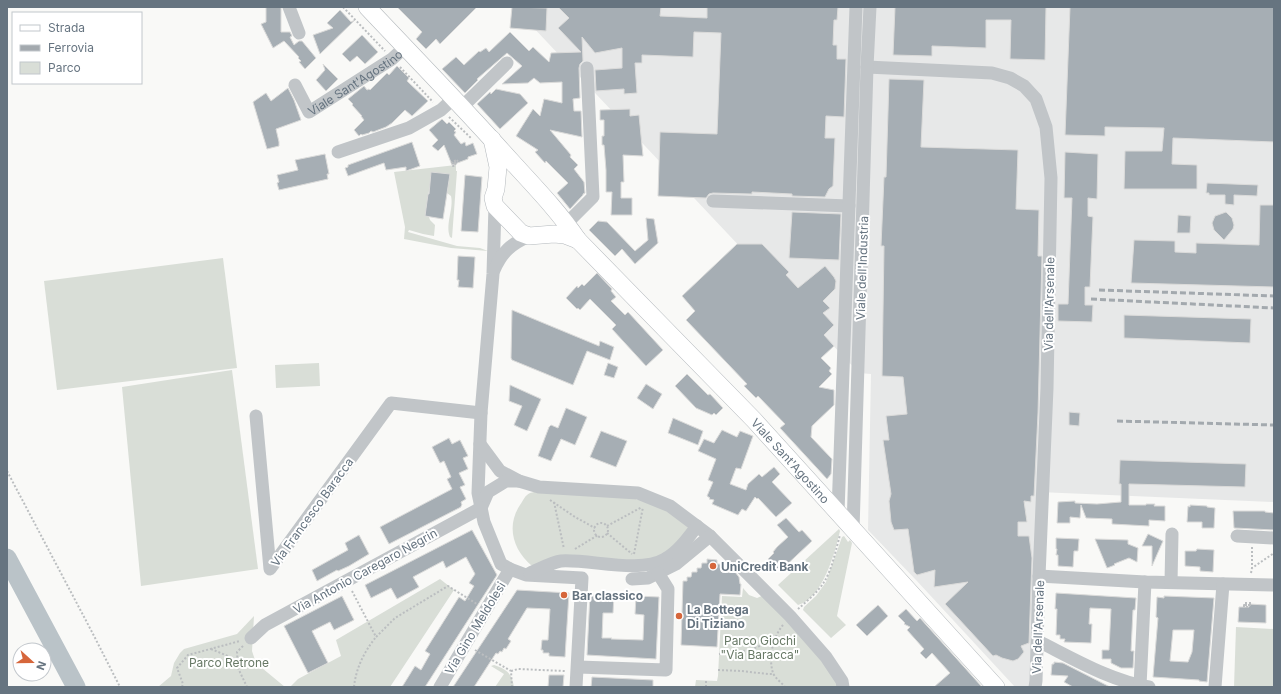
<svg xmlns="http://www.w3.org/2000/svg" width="1281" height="694" viewBox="0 0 1281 694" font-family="Inter,sans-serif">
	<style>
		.built { fill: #e7e8e8 }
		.green { fill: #d9ded7 }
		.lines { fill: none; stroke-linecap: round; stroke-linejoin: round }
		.river { stroke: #bac3c8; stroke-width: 19 }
		.building { fill: #a6aeb4; stroke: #dbdbda; fill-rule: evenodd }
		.major-casing { stroke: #b4b9bd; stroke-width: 18 }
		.path { stroke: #bbbec0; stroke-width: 2; stroke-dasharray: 2 2; stroke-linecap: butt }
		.minor { stroke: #c1c5c8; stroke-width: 13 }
		.major { stroke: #fff; stroke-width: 17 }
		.rail { stroke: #a3a9ae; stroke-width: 3; stroke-dasharray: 6 3; stroke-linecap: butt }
		.poi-dot { fill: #d6663b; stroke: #fff; stroke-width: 1.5 }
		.labels { text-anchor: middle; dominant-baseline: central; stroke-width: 4; stroke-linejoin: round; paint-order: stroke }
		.street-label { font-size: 12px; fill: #667480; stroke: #fff }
		.poi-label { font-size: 12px; font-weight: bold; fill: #667480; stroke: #fff; text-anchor: start }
		.park-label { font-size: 12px; fill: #677865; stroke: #fff }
	</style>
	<rect width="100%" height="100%" fill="#f9f9f7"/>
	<polygon class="built" points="514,7 1274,7 1274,502 1039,492 1031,687 1015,687 916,580 868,530 871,374 859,373"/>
	<g class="green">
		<path d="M456,165V171H457L452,238L450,237C445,224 454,209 451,196L447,193L449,175L432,172L425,216L429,217L430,220L435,225L434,236L423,234L409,230L408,232L457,246L480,248L488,251L451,248L404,239L405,227L394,172Z"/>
		<polygon points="223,258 237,368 57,390 44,281"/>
		<polygon points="319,363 320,386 276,388 275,365"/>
		<polygon points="232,370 258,569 141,586 122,387"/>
		<path d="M549,492C586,494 636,492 669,511C676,515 682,522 688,527L687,533L659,560L532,566C513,550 506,526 520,505C523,501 525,495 530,493C535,491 543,492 549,492Z"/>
		<path d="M839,529L840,531C835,552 823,598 798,605L778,585Z"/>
		<polygon points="844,536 848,542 850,540 852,543 837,616 846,625 831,638 803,610 804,607 816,596 826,582 842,537"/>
		<polygon points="440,579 454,590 390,687 290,687 298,679 341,656 336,640"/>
		<polygon points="743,588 749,595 757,598 764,595 823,656 840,687 695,687 696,680 717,681 718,676 722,596 742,597"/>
		<polygon points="254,616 252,651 256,663 285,687 158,687 171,676 174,663 180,653 184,649 237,634"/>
		<polygon points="1236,627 1274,629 1274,687 1234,687"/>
		<path d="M494,665C507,669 512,674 514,687H495L504,674L491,666Z"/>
	</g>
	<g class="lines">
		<polyline class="river" points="7,558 76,687"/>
	</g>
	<g class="building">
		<polygon points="266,7 281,7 281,32 290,32 292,36 290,37 294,45 299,41 302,41 316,58 305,69 299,62 301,61 298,58 299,57 284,41 273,48 261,24 266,22"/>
		<polygon points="397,7 477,7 440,44 436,39 426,49 416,39 422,32"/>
		<polygon points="512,7 547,8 546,31 510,28"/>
		<polygon points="558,7 661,7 660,16 707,18 707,7 838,7 837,20 834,20 833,45 837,45 837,59 846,59 844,117 826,116 825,138 835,138 833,186 829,189 825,197 792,196 792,194 752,192 752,194 713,193 709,194 706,198 658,196 660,132 717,134 721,33 694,32 693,57 642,55 642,63 635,63 637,93 624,94 624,89 596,91 595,70 622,68 622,48 595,53 582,37 583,61 580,64 579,68 580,98 573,99 574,111 581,111 582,137 550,130 571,155 570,157 578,165 574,169 584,182 585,193 583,194 583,195 570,209 557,193 568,183 546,161 545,163 535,152 538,150 516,136 533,109 540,116 544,99 562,103 562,82 540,83 534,78 528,83 502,84 522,66 507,53 477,79 478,80 465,93 442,69 456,57 464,65 479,51 480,52 486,48 489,52 510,32 529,51 533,47 549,62 551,53 581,52 558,28 569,18"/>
		<polygon points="895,7 1046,7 1045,60 1010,59 1011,20 986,20 986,48 932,46 932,56 893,55"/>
		<polygon points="1070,7 1274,7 1274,142 1173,138 1172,164 1197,165 1197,189 1124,189 1125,151 1162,151 1164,128 1105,127 1105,136 1065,135"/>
		<polygon points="340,10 351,22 355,20 320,54 313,35 333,28 327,23"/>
		<polygon points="362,35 378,52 365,64 357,56 350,62 342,54"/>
		<polygon points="323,64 338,79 326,91 316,80 325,70"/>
		<polygon points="397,66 409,78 407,81 428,101 412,116 405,110 392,123 386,127 373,132 371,131 369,133 362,135 361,134 359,136 354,130 364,120 361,116 362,116 352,105 353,104 348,99 364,86 367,90 369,89 370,90 387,73 389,75"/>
		<polygon points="889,79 924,80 921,147 1018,150 1016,209 1039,210 1038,256 1042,256 1038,413 1034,496 1031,496 1031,502 1024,501 1027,522 1018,522 1018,536 1029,536 1032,558 1029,643 1021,646 1024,652 1018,659 1013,661 1002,658 996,655 993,656 945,604 968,582 934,587 935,570 917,575 914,572 908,529 894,530 891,522 889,501 891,494 883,440 889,440 886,416 907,414 903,377 882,376 884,246 881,246 884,177 886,177"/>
		<polygon points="288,88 294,100 301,120 276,129 279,142 279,146 267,149 253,102 266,93 271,101"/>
		<polygon points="496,89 520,94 528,103 500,129 477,104 490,92 491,94"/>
		<polygon points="630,109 630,116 639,115 643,156 623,155 624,182 621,182 621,198 632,198 632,215 611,215 612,192 606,192 606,170 604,145 602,145 602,136 604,136 604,120 600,120 600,110"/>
		<polygon points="442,119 447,124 449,122 456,129 454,131 456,132 454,135 461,144 465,142 466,146 473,143 477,154 468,157 468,159 452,165 444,145 438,151 432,146 438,140 429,130"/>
		<polygon points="412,142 420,166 406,171 406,167 386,170 384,163 348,176 345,168 348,167 348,165"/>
		<polygon points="1065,152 1098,154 1097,199 1088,198 1088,216 1093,217 1090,287 1085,287 1085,305 1093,305 1092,322 1058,321 1058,304 1068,304 1072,198 1064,198"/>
		<polygon points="325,154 329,174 327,174 328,179 279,190 277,183 279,182 277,175 298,170 295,160"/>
		<polygon points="431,172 450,174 443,219 425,216 428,194 429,194"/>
		<polygon points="465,175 482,177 478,232 461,231"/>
		<polygon points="1207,183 1258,185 1257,196 1234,195 1234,205 1225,204 1225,195 1209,195 1209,193 1206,193"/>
		<polygon points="1260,205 1274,205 1274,287 1131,283 1134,240 1175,241 1175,252 1196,253 1196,243 1259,245"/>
		<polygon points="792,212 841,214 839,260 789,258"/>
		<polygon points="1226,212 1232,218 1234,225 1233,229 1224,240 1214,230 1212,223 1215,216"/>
		<polygon points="1178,215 1191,216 1190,233 1177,233"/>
		<polygon points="646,218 654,219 658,243 635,264 622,249 615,256 589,230 598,221 607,222 635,251 648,240"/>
		<polygon points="737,244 762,244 789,272 786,275 798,288 825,266 834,277 836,281 835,289 823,301 830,308 823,313 834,325 824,335 834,346 821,358 831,368 829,371 832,374 819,387 834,390 834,405 812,426 811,437 832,459 831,474 827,479 780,428 785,424 758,396 756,398 744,386 747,384 686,320 695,311 682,296"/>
		<polygon points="458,256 475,257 473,288 458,287 459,280 457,280"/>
		<polygon points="597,273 612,289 611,291 616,297 611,301 625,315 628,312 663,350 646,366 612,329 616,325 590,299 580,310 578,308 577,309 566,298 577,286 578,288 582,284 584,286"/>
		<polygon points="512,310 599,346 600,341 614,347 610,360 587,351 573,385 512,360 511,358"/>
		<polygon points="1124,315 1251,319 1250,343 1124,338"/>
		<polygon points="608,363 618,367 614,378 604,375"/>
		<polygon points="687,374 708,395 710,394 723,408 716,415 714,413 712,415 696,408 675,386"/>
		<polygon points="646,384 662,394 653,409 637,398"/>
		<polygon points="510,385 541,399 527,431 514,425 522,406 509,401"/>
		<polygon points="566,408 587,417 575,445 561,439 551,461 538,456 549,427 551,425 558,428"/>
		<polygon points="1069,412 1080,413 1079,426 1069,425"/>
		<polygon points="673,418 703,431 698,445 668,433"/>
		<polygon points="722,430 737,437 740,431 753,436 741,469 736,468 730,484 746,490 748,484 759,474 762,477 774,467 780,474 772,482 792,503 776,517 758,498 757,499 755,497 746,511 742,509 738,515 712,504 714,500 709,499 710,498 707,496 713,482 708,480 716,459 698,451 704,439 714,443"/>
		<polygon points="601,431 627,441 616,467 590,457"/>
		<polygon points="449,438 452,444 460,440 468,456 463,458 468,469 459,473 465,485 460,487 466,499 461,502 462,505 461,506 461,507 389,544 380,527 452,489 447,479 451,477 444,461 440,463 432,447"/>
		<polygon points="1120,460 1246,464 1245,487 1129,484 1129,505 1146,505 1146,504 1155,504 1154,506 1165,506 1165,521 1149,520 1149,526 1112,524 1112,519 1086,518 1081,505 1080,518 1070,517 1070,523 1057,523 1058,502 1075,501 1075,503 1097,504 1121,502 1121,484 1119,484"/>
		<polygon points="1190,505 1207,506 1207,507 1215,508 1214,528 1202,528 1202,522 1187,522 1188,506 1190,507"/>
		<polygon points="1233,511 1265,511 1265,512 1274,513 1274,530 1234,528"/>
		<polygon points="786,518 799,532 802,530 812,541 780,571 768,559 774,553 773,552 777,547 788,537 777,525"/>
		<polygon points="472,530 497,575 425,687 402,687 415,666 421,670 430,654 425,651 459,597 465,601 474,586 469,583 475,574 466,557 446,568 443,561 413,577 419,587 397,599 391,588 371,598 365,585"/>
		<polygon points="1148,534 1163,541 1152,566 1152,546 1142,546"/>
		<polygon points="359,535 369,554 349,566 338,571 337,570 317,581 312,570 348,550 345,543"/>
		<polygon points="1056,538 1079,539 1078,551 1074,551 1073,567 1058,566 1058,555 1056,555 1057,549 1056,549"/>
		<polygon points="1095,539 1128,540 1128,544 1138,548 1137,562 1129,558 1114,564 1115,565 1107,568"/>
		<polygon points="1197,549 1214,550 1213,572 1200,571 1200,567 1185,566 1185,551 1196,551"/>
		<polygon points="707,559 717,560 717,564 722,564 722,572 735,572 739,577 740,584 741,584 740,595 720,594 717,647 681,645 683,581 687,581 687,577 691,577 692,572 697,572 697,568 701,568 702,563 707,563"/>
		<polygon points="517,590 569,593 565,657 549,656 549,653 543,653 543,650 541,650 542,640 548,640 550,609 527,608 508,639 511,641 506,649 504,648 502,652 500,651 498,654 496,653 474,687 453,687"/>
		<polygon points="1056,593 1136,598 1135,610 1133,610 1131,651 1134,651 1133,668 1121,668 1111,663 1111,659 1102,659 1102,650 1109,650 1111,609 1090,608 1089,624 1092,624 1091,643 1064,642 1065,639 1060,639 1060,635 1056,635 1057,609 1055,609"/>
		<polygon points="590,594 614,595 613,613 603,613 602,638 612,638 611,639 643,640 644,615 635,614 636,596 659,597 656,659 587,655"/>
		<polygon points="342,596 354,620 334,630 330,622 312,631 328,663 308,673 284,626"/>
		<path d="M1164,596L1214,598L1207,682L1199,681V680L1153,677L1158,618L1156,617L1157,597L1164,598ZM1173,630H1194L1192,652L1188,662L1170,661Z"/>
		<polygon points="1249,604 1266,605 1266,623 1238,622 1239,607 1249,607"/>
		<polygon points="878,605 888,616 867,636 856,625"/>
		<polygon points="906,609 917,621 920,618 982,687 934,687 950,673 932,653 926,659 920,653 924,649 907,630 910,627 904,624 905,623 898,616"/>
		<polygon points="1054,662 1063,663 1110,687 1073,687 1064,682 1068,676 1051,675 1052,664 1054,664"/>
		<polygon points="549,675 564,675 563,687 548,687"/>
		<polygon points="592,677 653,680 653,687 591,687"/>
	</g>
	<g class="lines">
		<g class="major-casing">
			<g id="major">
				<path id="s2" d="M367,7C416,59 466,110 513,163C536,188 559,212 578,240L754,420L996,687"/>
				<polyline points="492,139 498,167 496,189 493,198 495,206 521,233 529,236 554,234 565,235 578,240"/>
			</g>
		</g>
		<g class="path">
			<polyline points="343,7 385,51"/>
			<polyline points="400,67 433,102"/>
			<polyline points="449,117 472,139"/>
			<polygon points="457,160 458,162 453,164 452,162"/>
			<polygon points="455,163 456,165 453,166 453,164"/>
			<polyline points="7,471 92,632 120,687"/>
			<polyline points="550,500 575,517 595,528"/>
			<polyline points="554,502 564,549"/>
			<circle cx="601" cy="530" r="7"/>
			<polyline points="607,526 642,507"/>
			<polyline points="607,533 632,554"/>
			<polyline points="1252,547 1252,568"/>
			<polyline points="575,549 598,535"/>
			<polyline points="634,554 643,507"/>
			<polyline points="1251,573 1252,568 1274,553"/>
			<polyline points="352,591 376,637 395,618 448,586 477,604"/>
			<rect x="1245" y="603" width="6" height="2"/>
			<rect x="1244" y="605" width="5" height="2"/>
			<path d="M798,609C807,601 818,592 824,582C832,570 836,549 840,535"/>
			<path d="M783,625C773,637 768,657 773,673C775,678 782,683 785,687"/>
			<polyline points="243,646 237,652 238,668 247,687"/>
			<polyline points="211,649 228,656 238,668"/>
			<polyline points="475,650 511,671 512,687"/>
			<polyline points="719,654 750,650 774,640"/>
			<polyline points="718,670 741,671 768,674 774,674"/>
			<polyline points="511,671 518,669 565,671"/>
			<polyline points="182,687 183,684 177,668 188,655 240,641"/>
			<path d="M354,687C356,668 364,652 376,637"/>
			<polyline points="706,687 706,680"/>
		</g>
		<g class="minor">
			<polyline points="289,7 299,33"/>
			<polyline points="867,67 992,73 1010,78 1024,86 1036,99 1046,127 1051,178 1047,388 1039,576 1036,681 1035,687"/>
			<path id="s1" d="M295,85L309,112L392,59L405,47"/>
			<polyline points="462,107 507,63"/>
			<polyline points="338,152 409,128 441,110 453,99"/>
			<polyline points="713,201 849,206"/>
			<polyline points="495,206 493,274 481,413 478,493 484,522 501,564 510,569 526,575 582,578 576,687"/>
			<polyline points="567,223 593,197 587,68"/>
			<path d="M494,270C502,252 511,244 529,236"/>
			<polyline points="256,416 270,569 391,403 481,413"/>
			<polyline points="480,444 500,471 519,481 539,487 638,493 670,506 710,536 790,616 826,657 842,681 843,687"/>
			<polyline points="481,508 488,492 506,481 519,481"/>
			<polyline points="838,512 856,7"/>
			<polyline points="853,530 867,67 870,7"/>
			<polyline points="1237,536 1274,538"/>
			<path d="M530,573C538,570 552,562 561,561C590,559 640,574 665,559C678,552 688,538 697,526"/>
			<polyline points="1039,576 1145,582 1274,585"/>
			<polyline points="632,579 648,578 676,564 710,536"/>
			<polyline points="1171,582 1172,534"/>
			<polyline points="251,638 265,625 481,508"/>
			<path d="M1038,641C1072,658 1111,681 1149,687"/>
			<polyline points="578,667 666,670 668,589 658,573"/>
			<polyline points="1140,686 1145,582"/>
			<polyline points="440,687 510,569"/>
			<polyline points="1215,687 1223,584"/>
		</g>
		<use href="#major" class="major"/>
		<g class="rail">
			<polyline points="1099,290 1274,296"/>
			<polyline points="1091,299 1274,308"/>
			<polyline points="1117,421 1274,425"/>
		</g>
	</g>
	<g class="poi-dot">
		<circle cx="713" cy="566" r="4"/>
		<circle cx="564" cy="595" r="4"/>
		<circle cx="679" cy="616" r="4"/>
	</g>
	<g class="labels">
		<g class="street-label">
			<text stroke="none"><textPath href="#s1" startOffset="85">Viale Sant'Agostino</textPath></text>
			<text transform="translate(862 268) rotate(-88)">Viale dell'Industria</text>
			<text transform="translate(1049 304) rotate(-89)">Via dell'Arsenale</text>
			<text stroke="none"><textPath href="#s2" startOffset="621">Viale Sant'Agostino</textPath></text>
			<text transform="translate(312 512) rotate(-54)">Via Francesco Baracca</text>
			<text transform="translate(365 571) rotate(-29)">Via Antonio Caregaro Negrin</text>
			<text transform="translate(1038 627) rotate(-88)">Via dell'Arsenale</text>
			<text transform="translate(475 628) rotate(-59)">Via Gino Meldolesi</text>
		</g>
		<g class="poi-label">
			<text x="721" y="566">UniCredit Bank</text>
			<text x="572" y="595">Bar classico</text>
			<text x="687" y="609">La Bottega<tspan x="687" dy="14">Di Tiziano</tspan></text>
		</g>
		<g class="park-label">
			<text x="760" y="640">Parco Giochi<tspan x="760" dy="14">"Via Baracca"</tspan></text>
			<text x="229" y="662">Parco Retrone</text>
		</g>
	</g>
	<rect width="1281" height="694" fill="none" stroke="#667480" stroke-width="16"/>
	<rect x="12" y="12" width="130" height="72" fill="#ffffff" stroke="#c2c7cc"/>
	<rect x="20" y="25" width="20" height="6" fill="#ffffff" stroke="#c2c7cc"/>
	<text x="48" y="32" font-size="12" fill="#667480">Strada</text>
	<rect x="20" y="45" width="20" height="6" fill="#a3a9ae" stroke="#c2c7cc"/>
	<text x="48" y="52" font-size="12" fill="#667480">Ferrovia</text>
	<rect x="20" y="62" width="20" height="12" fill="#d9ded7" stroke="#c2c7cc"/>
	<text x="48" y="72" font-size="12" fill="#667480">Parco</text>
	<g transform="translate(32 662) rotate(111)"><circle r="19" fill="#ffffff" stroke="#c2c7cc"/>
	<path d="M0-3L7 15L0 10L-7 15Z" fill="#d6663b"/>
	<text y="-6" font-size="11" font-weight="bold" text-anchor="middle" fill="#667480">N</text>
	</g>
</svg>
